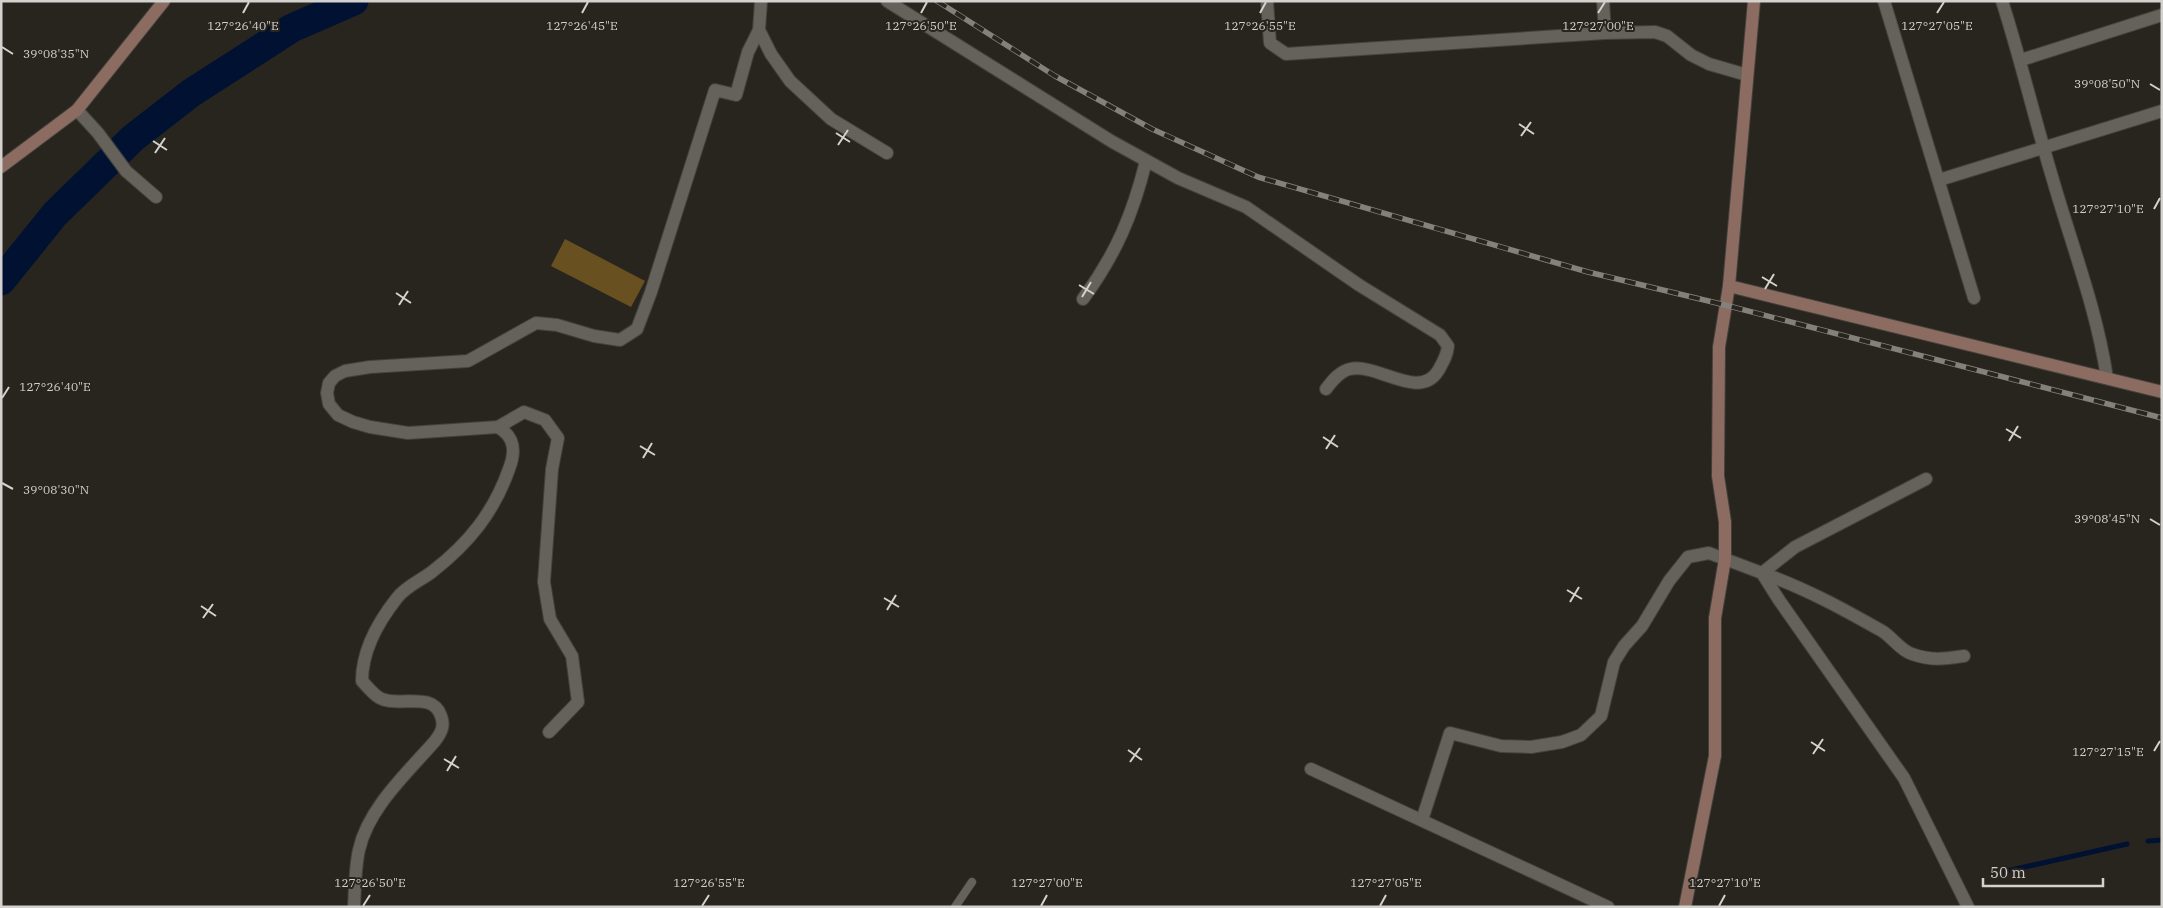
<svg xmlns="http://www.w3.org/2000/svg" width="2163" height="908" viewBox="0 0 2163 908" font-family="'IBM Plex Serif',serif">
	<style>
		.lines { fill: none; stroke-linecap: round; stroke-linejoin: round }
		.stream { stroke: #001132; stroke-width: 5 }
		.river { stroke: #001132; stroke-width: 29 }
		.building { fill: #695021 }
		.lane-casing { stroke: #44413c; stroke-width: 9 }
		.street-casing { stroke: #44413c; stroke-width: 14 }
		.secondary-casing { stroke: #44413c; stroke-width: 14 }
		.lane { stroke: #65615b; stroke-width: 8 }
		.street { stroke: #65615b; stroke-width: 12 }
		.secondary { stroke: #8c6c60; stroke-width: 12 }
		.rail-casing { stroke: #83817c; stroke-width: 5.5 }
		.rail { stroke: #28251f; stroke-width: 4; stroke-dasharray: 11; stroke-linecap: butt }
		.ticks { fill: none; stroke: #d4d2ce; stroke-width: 2 }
		.ticks-label { font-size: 12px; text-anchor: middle; fill: #d4d2ce; stroke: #28251f; stroke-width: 4; stroke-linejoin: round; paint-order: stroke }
	</style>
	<rect width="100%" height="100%" fill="#28251f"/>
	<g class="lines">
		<g class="stream">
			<polyline points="2148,841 2162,840"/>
			<polyline points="1998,873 2127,844"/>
		</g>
		<polyline class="river" points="1,281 55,214 133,138 191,93 292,28 354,1"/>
	</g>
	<polygon class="building" points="565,239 645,281 631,307 551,266"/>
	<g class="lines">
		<g class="lane-casing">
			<polyline id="lane" points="955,907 972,882"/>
		</g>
		<g class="street-casing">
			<g id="street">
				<polyline points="761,1 759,30 771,54 790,81 831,119 887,153"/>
				<path d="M887,1L1111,141L1178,178L1246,207L1359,285L1440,335L1448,346C1447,356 1443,362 1438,371C1419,401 1378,363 1350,369C1340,371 1332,381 1326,389"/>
				<polyline points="1267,1 1270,43 1286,54 1605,33 1655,32 1667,36 1691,55 1709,64 1747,75"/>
				<polyline points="1603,1 1605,33"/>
				<polyline points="1884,1 1974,298"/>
				<path d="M2002,1C2021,60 2035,121 2053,180C2072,246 2097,310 2107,378"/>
				<polyline points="2021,60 2162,15"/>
				<polyline points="77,110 98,133 126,171 156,197"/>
				<polyline points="1939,180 2162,111"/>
				<path d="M1083,299C1116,254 1133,214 1146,161"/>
				<path d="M1762,573C1805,588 1843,609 1882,631C1892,637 1901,651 1912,654C1932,661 1944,659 1964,656"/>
				<polyline points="1762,573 1795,547 1926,479"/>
				<polyline points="549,732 578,702 572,656 550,619 544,582 552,469 558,438 545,420 524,412 498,427 408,433 370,427 353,422 338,415 329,404 327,393 329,383 335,376 345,371 370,367 468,361 536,323 557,325 594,336 620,340 637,329 651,292 715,90 736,95 748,52 759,30"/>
				<polyline points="1311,769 1608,907"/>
				<polyline points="1422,820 1450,733 1501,746 1531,747 1562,742 1581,735 1601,716 1614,662 1624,646 1642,626 1669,581 1688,557 1709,553 1762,573 1779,600 1904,778 1968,907"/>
				<path d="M354,907C355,889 355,867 359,850C368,808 408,772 435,741C441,733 445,726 441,716C433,691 400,707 382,699C374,696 368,687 362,681C362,651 378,622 397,598C406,586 422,580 433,571C469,543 494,512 509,469C516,451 515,437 498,427"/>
			</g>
		</g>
		<g class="secondary-casing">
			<g id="secondary">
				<polyline points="1,167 77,110 164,1"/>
				<polyline points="1729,286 2162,392"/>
				<polyline points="1685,907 1715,756 1715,618 1725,559 1725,522 1718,476 1719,347 1729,286 1754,1"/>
			</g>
		</g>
		<use href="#lane" class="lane"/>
		<use href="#street" class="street"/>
		<use href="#secondary" class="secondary"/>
		<g class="rail-casing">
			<polyline id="rail" points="937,1 1055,76 1152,129 1258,177 1588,272 1725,305 2162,418"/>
		</g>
		<use href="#rail" class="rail"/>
	</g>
	<path class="ticks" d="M243,13L249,2M582,13L588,2M921,13L927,2M1260,13L1266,2M1598,13L1605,2M1937,13L1944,2M2,47L13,54M2150,84L2160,90M1519,124L1534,134M836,133L850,142M1521,136L1531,122M153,141L167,150M838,145L848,130M155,153L165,138M2154,209L2160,198M1762,277L1777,286M1079,285L1094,294M1765,289L1774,274M396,293L411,303M1082,297L1091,282M399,305L408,291M2,398L9,387M2006,429L2021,438M1323,437L1338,447M2009,441L2018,426M640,446L655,455M1326,449L1335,435M643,458L652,443M2,483L13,489M2150,519L2160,525M1567,590L1582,599M884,598L899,607M1570,602L1579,587M201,606L216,616M887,610L896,595M203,618L213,604M1811,742L1825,751M1128,750L1142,760M2154,751L2160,741M1813,754L1823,739M444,759L459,768M1130,762L1140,748M447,771L456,756M363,906L370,895M702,906L709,895M1041,906L1047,895M1380,906L1386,895M1719,906L1725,895"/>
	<g class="ticks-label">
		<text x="243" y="30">127°26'40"E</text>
		<text x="582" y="30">127°26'45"E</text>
		<text x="921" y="30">127°26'50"E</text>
		<text x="1260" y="30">127°26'55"E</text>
		<text x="1598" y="30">127°27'00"E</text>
		<text x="1937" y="30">127°27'05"E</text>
		<text x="56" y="58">39°08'35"N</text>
		<text x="2107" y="88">39°08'50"N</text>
		<text x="2108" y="213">127°27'10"E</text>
		<text x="55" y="391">127°26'40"E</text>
		<text x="56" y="494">39°08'30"N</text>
		<text x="2107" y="523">39°08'45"N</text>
		<text x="2108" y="756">127°27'15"E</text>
		<text x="370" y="887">127°26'50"E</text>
		<text x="709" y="887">127°26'55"E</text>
		<text x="1047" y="887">127°27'00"E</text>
		<text x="1386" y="887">127°27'05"E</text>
		<text x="1725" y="887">127°27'10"E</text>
	</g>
	<rect width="2163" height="908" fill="none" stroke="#d4d2ce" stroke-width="5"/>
	<path d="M1983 878v8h120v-8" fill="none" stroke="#d4d2ce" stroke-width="2.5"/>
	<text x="1990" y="878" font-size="15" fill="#d4d2ce" stroke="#28251f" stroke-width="4" paint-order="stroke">50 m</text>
</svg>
